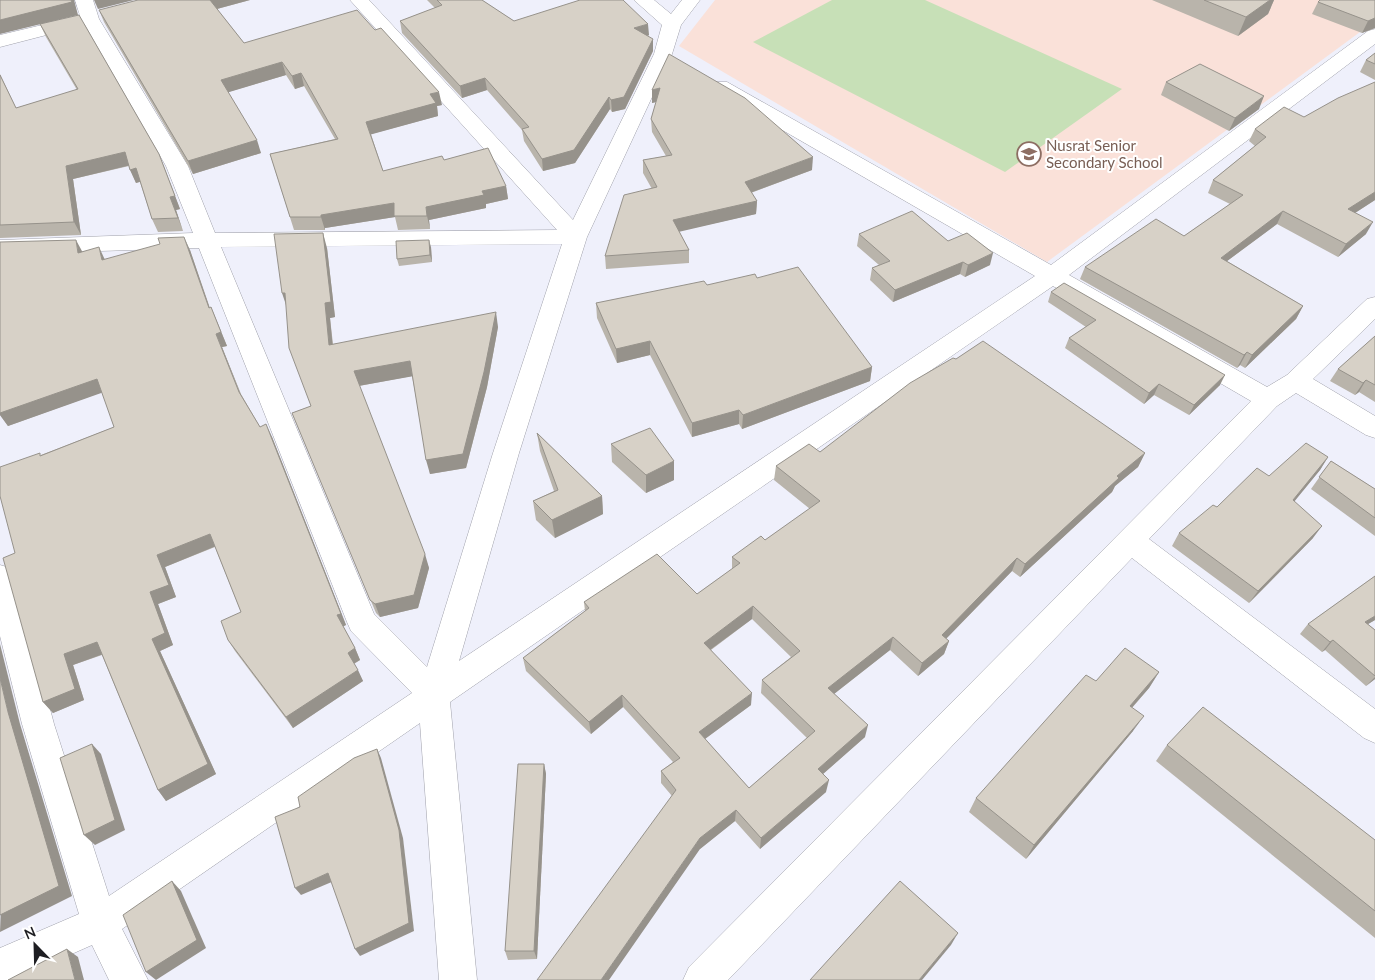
<svg xmlns="http://www.w3.org/2000/svg" width="1375" height="980" viewBox="0 0 1375 980" font-family="Lato,sans-serif">
	<style>
		.education { fill: #fae1d9 }
		.green { fill: #c7e0b7 }
		.lines { fill: none; stroke-linecap: round; stroke-linejoin: round }
		.street-casing { stroke: #a0a1ab; stroke-width: 1 }
		.street { fill: #fff; fill-rule: evenodd }
		.wall { fill: #b9b4ab; fill-rule: evenodd }
		.shaded-wall { fill: #96928b }
		.building { fill: #d7d1c7; stroke: #96928b; fill-rule: evenodd }
		.labels { text-anchor: middle; dominant-baseline: central; stroke-width: 4; stroke-linejoin: round; paint-order: stroke }
		.far-education-label { font-size: 15px; fill: #785e54; stroke: #fff; text-anchor: start }
	</style>
	<rect width="100%" height="100%" fill="#eff0fb"/>
	<polygon class="education" points="715,0 1375,0 1375,21 1047,262 679,46"/>
	<polygon class="green" points="832,0 925,0 1122,89 1005,172 753,42"/>
	<g class="lines">
		<g class="street-casing">
			<path id="street" d="M75,0H93L99,19L188,166L215,233L557,230L350,0H369L573,220L654,54L662,25L634,0H654L671,14L682,0H700L681,25L672,54L587,237L519,453L459,661L1035,276L713,90L710,86L713,82H727L1051,265L1368,31L1375,29V44L1069,275L1267,387L1287,375L1367,299L1375,297V319L1313,379L1375,416V438L1366,435L1296,393L1277,406L1149,539L1375,709V743L1364,738L1132,558L728,980H683L689,967L1251,401L1053,286L450,702L477,980H439L420,723L122,929L148,980H109L92,945L13,980H0V948L79,914L22,724L0,636V565L10,568L15,577L54,724L109,896L412,693L351,631L347,622L199,248L0,254V240L193,233L166,166L85,25L0,47V35L80,16ZM562,244L493,453L427,667L374,614L221,247Z"/>
		</g>
		<use href="#street" class="street"/>
	</g>
	<g class="wall">
		<polygon points="250,0 217,9 244,43 442,105 437,106 438,116 371,134 383,171 444,160 506,186 508,199 486,204 486,208 429,220 430,229 398,230 395,217 325,228 325,230 294,230 270,154 335,139 304,86 295,89 286,75 228,92 261,153 193,174 104,22 99,10"/>
		<polygon points="427,0 482,0 514,21 649,35 648,36 653,51 625,109 612,112 610,109 575,163 543,171 524,141 522,130 487,90 462,98 402,33 400,21 435,8"/>
		<polygon points="1152,0 1274,0 1268,14 1238,36"/>
		<polygon points="1375,0 1375,28 1362,33 1312,14 1318,2"/>
		<polygon points="40,24 164,167 180,209 176,210 183,231 158,232 152,219 140,182 136,183 129,166 73,179 81,235 0,238 0,74 16,108 77,90 46,37"/>
		<polygon points="1375,53 1375,80 1360,72 1366,60"/>
		<polygon points="1166,82 1259,109 1229,131 1161,95"/>
		<polygon points="1375,82 1375,200 1355,213 1366,234 1338,257 1277,224 1227,261 1303,306 1296,319 1245,368 1240,365 1237,368 1080,279 1085,267 1184,236 1230,204 1208,193 1213,180 1255,146 1249,141 1255,129 1304,117"/>
		<polygon points="652,90 812,170 751,193 757,201 756,214 679,231 689,250 689,263 606,269 605,256 652,189 643,173 643,160 666,156 652,132 651,119 656,102 652,103"/>
		<polygon points="859,234 948,241 990,265 965,277 960,274 893,302 870,280 872,268 879,265 857,246"/>
		<polygon points="0,242 82,252 105,259 190,250 210,308 211,307 227,346 222,347 241,394 260,427 272,437 346,625 343,626 355,648 360,660 354,664 363,681 293,728 235,651 228,640 241,612 215,547 165,567 176,597 158,604 173,645 160,651 216,774 166,801 158,790 102,655 73,665 84,700 53,713 43,702 15,553 41,455 114,427 102,392 8,426 0,415"/>
		<polygon points="431,247 432,262 399,266 397,259"/>
		<polygon points="327,248 335,317 330,318 333,344 498,327 487,387 466,468 430,474 412,376 359,386 429,568 418,608 380,617 376,613 292,413 311,406 286,304"/>
		<polygon points="757,278 872,367 870,381 742,429 739,424 692,437 650,355 617,363 597,318 596,303 707,285"/>
		<polygon points="1051,292 1220,385 1189,415 1154,395 1144,404 1065,348 1069,338 1086,327 1048,302"/>
		<polygon points="1375,336 1375,402 1359,392 1355,395 1330,381 1338,369"/>
		<path d="M956,359L1145,453L1138,467L1115,486L1112,492L1020,577L1012,571L946,639L949,641L944,654L918,676L890,650L834,694L865,737L823,774L826,792L760,849L735,821L700,849L672,796L661,783V771L673,762L623,707L591,734L526,671L523,658L585,611L584,602L697,594L732,569V557L765,540L810,509L774,480L776,466L820,452ZM752,619L791,657L762,680L761,693L807,738L749,788L705,739L751,705L711,650Z"/>
		<polygon points="537,433 602,496 603,514 555,538 536,520 533,501 554,491 540,451"/>
		<polygon points="611,444 674,461 674,480 646,493 612,462"/>
		<polygon points="1328,457 1320,470 1294,501 1313,538 1249,603 1172,546 1179,533 1217,507 1269,476"/>
		<polygon points="1331,461 1375,489 1375,536 1311,489"/>
		<polygon points="1375,576 1375,620 1368,624 1375,630 1375,679 1366,686 1325,650 1322,652 1300,634 1308,624"/>
		<polygon points="1159,672 1149,688 1132,708 1133,731 1026,859 969,812 976,798 1096,681"/>
		<polygon points="1167,745 1375,840 1375,938 1156,761"/>
		<polygon points="544,764 546,774 537,959 508,960 505,951"/>
	</g>
	<g class="shaded-wall">
		<polygon points="71,0 74,0 78,15 0,34 0,20"/>
		<polygon points="94,0 134,0 98,9"/>
		<polygon points="209,0 250,0 213,10"/>
		<polygon points="1270,0 1274,0 1268,14 1238,36 1246,17"/>
		<polygon points="1375,18 1375,28 1362,33 1368,21"/>
		<polygon points="648,24 649,35 635,40 634,28"/>
		<polygon points="653,39 653,51 625,109 612,112 611,100"/>
		<polygon points="282,62 286,75 226,93 221,80"/>
		<polygon points="301,73 304,86 295,89 292,76"/>
		<polygon points="485,78 487,90 462,98 460,86"/>
		<polygon points="660,88 660,101 652,103 652,90"/>
		<polygon points="439,92 442,105 437,106 438,116 369,135 366,122 430,94"/>
		<polygon points="1264,96 1259,109 1229,131 1235,118"/>
		<polygon points="609,97 610,109 575,163 543,171 542,159"/>
		<polygon points="257,140 261,153 193,174 188,161"/>
		<polygon points="125,152 131,165 73,179 81,235 74,222 66,166"/>
		<polygon points="159,154 180,209 176,210 183,231 178,218 170,197"/>
		<polygon points="813,157 812,170 744,195 745,182"/>
		<polygon points="136,168 142,181 136,183 130,170"/>
		<polygon points="506,186 508,199 486,204 486,208 429,220 430,229 427,216 426,207 482,191"/>
		<polygon points="1375,192 1375,200 1341,222 1348,209"/>
		<polygon points="757,201 756,214 674,233 673,220"/>
		<polygon points="394,203 395,217 325,228 325,230 321,217 321,215"/>
		<polygon points="1283,211 1277,224 1215,270 1221,258"/>
		<polygon points="1373,222 1366,234 1338,257 1346,244"/>
		<polygon points="323,233 327,248 335,317 330,318 334,360 329,345 325,303"/>
		<polygon points="184,237 190,250 214,321 209,308"/>
		<polygon points="76,240 83,253 78,253"/>
		<polygon points="429,240 431,247 432,262 430,255"/>
		<polygon points="99,247 105,260 102,260"/>
		<polygon points="993,253 990,265 965,277 968,265"/>
		<polygon points="963,262 960,274 893,302 895,290"/>
		<polygon points="282,293 285,293 287,308"/>
		<polygon points="1303,306 1296,319 1245,368 1252,355"/>
		<polygon points="211,307 227,346 222,347 245,405 216,334"/>
		<polygon points="496,312 498,327 487,387 466,468 430,474 426,460"/>
		<polygon points="650,341 650,355 617,363 616,349"/>
		<polygon points="1247,352 1240,365 1237,368 1244,355"/>
		<polygon points="410,361 414,376 358,386 354,371"/>
		<polygon points="872,367 870,381 742,429 743,415"/>
		<polygon points="1225,375 1220,385 1189,415 1194,405"/>
		<polygon points="97,379 104,392 8,426 0,415 0,413"/>
		<polygon points="1366,380 1359,392 1355,395 1363,383"/>
		<polygon points="1159,384 1154,395 1144,404 1149,393"/>
		<polygon points="739,410 739,424 692,437 692,423"/>
		<polygon points="266,424 272,437 346,625 342,627 337,615"/>
		<polygon points="1145,453 1138,467 1115,486 1112,492 1020,577 1025,564 1117,476"/>
		<polygon points="1328,457 1320,470 1285,513 1293,500"/>
		<polygon points="674,461 674,480 646,493 646,475"/>
		<polygon points="602,496 603,514 555,538 552,520"/>
		<polygon points="1322,526 1313,538 1249,603 1258,591"/>
		<polygon points="210,534 216,546 165,567 176,597 158,604 173,645 160,651 216,774 166,801 158,790 150,592 157,555"/>
		<polygon points="425,554 429,568 418,608 380,617 375,604"/>
		<polygon points="1017,558 1012,571 937,648 942,635"/>
		<polygon points="753,606 752,619 703,655 704,643"/>
		<polygon points="1375,616 1375,620 1356,631 1365,622"/>
		<polygon points="893,637 890,650 825,701 828,688"/>
		<polygon points="1333,640 1325,650 1322,652 1330,642"/>
		<polygon points="949,641 944,654 918,676 922,663"/>
		<polygon points="97,642 106,653 73,665 84,700 53,713 43,702 64,654"/>
		<polygon points="0,644 20,724 72,896 0,932 8,712 0,678"/>
		<polygon points="355,648 360,660 353,664 348,653"/>
		<polygon points="358,670 363,681 293,728 286,717"/>
		<polygon points="1159,672 1149,688 1120,721 1130,706"/>
		<polygon points="1375,677 1375,679 1366,686"/>
		<polygon points="752,693 751,705 698,744 699,732"/>
		<polygon points="622,695 623,707 591,734 589,722"/>
		<polygon points="1144,716 1133,731 1026,859 1034,845"/>
		<polygon points="868,725 865,737 815,781 818,769"/>
		<polygon points="92,744 101,754 125,830 95,845 84,835"/>
		<polygon points="377,749 381,758 403,838 414,931 360,956 355,949"/>
		<polygon points="544,764 546,774 537,959 534,951"/>
		<polygon points="829,780 826,792 760,849 761,838"/>
		<polygon points="736,810 735,821 700,849 609,980 601,980 700,838"/>
		<polygon points="328,873 334,881 301,895 295,888"/>
		<polygon points="172,881 181,891 206,948 156,980 146,972"/>
		<polygon points="958,933 951,945 922,980 919,980"/>
		<polygon points="67,949 78,957 84,980 75,980"/>
	</g>
	<g class="building">
		<polygon points="0,0 71,0 72,2 0,20"/>
		<polygon points="138,0 210,0 244,43 357,10 375,30 381,28 439,92 430,94 436,103 366,122 383,171 442,156 444,160 488,148 506,186 482,191 484,195 426,207 427,216 394,216 394,203 321,215 321,217 290,217 270,154 338,139 301,73 292,76 282,62 221,80 257,140 188,161 99,10"/>
		<polygon points="437,0 482,0 514,21 580,0 623,0 648,24 634,28 653,39 624,97 611,100 609,97 574,150 542,159 522,129 529,127 485,78 460,86 400,21 442,5"/>
		<polygon points="1204,0 1270,0 1246,17"/>
		<polygon points="1320,0 1375,0 1375,18 1368,21 1318,2"/>
		<polygon points="79,15 159,154 175,196 170,197 178,218 152,219 136,168 130,170 125,152 66,166 74,222 0,225 0,75 16,108 78,89 40,24"/>
		<polygon points="1375,53 1375,64 1366,60"/>
		<polygon points="669,54 745,98 813,157 745,182 757,201 673,220 689,250 605,256 624,195 657,187 643,160 672,155 651,119 660,88 652,90"/>
		<polygon points="1200,64 1264,96 1235,118 1166,82"/>
		<polygon points="1375,82 1375,192 1348,209 1373,222 1346,244 1283,211 1221,258 1303,306 1252,355 1247,352 1244,355 1085,267 1156,219 1184,236 1243,195 1213,180 1266,137 1255,129 1284,107 1304,117 1338,98"/>
		<polygon points="912,211 948,241 967,233 993,253 968,265 963,262 895,290 872,268 890,261 859,234"/>
		<polygon points="323,233 331,302 325,303 329,345 496,312 484,372 463,454 426,460 410,361 354,371 425,554 414,595 375,604 370,600 292,413 311,406 289,348 285,293 282,293 274,234"/>
		<polygon points="184,237 209,308 211,307 221,332 216,334 239,392 260,427 266,424 341,614 337,615 355,648 348,653 358,670 286,717 228,640 221,621 241,612 210,534 157,555 169,585 150,592 165,633 152,639 208,764 158,790 97,642 64,654 75,689 43,702 3,558 15,553 0,496 0,467 40,453 40,456 114,427 97,379 0,413 0,242 76,240 78,253 99,247 102,260 160,244 158,238"/>
		<polygon points="429,240 430,255 397,259 396,241"/>
		<polygon points="798,267 872,367 743,415 739,410 692,423 650,341 616,349 596,303 704,281 707,285 755,274 757,278"/>
		<polygon points="1064,283 1225,375 1194,405 1159,384 1149,393 1069,338 1096,320 1051,292"/>
		<polygon points="1375,336 1375,385 1366,380 1363,383 1338,369"/>
		<path d="M983,341L1145,453L1117,476L1119,478L1025,564L1017,558L942,635L949,641L922,663L893,637L828,688L868,725L818,769L829,780L761,838L736,810L700,838L601,980H537L676,790L661,771L680,758L622,695L589,722L523,658L589,608L584,602L657,554L697,594L740,563L732,557L761,536L765,540L820,501L776,466L809,444L820,452L910,383L953,358L956,359ZM753,606L800,651L762,680L815,731L749,788L699,732L752,693L704,643Z"/>
		<polygon points="650,428 674,461 646,475 611,444"/>
		<polygon points="537,433 602,496 552,520 533,501 558,490"/>
		<polygon points="1306,443 1328,457 1293,500 1322,526 1258,591 1179,533 1213,505 1217,507 1257,468 1269,476"/>
		<polygon points="1331,461 1375,489 1375,518 1319,477"/>
		<polygon points="1375,576 1375,616 1365,622 1375,630 1375,676 1333,640 1330,642 1308,624"/>
		<polygon points="1125,648 1159,672 1130,706 1144,716 1034,845 976,798 1086,675 1096,681"/>
		<polygon points="0,678 8,712 59,886 0,915"/>
		<polygon points="1203,707 1375,840 1375,911 1167,745"/>
		<polygon points="92,744 115,820 84,835 60,758"/>
		<polygon points="377,749 399,830 409,923 355,949 328,873 295,888 275,817 300,807 298,797 354,758"/>
		<polygon points="518,764 544,764 534,951 505,951"/>
		<polygon points="172,881 197,940 146,972 123,915"/>
		<polygon points="900,881 958,933 919,980 810,980"/>
		<polygon points="67,949 75,980 8,980"/>
	</g>
	<defs>
		<g id="school-ring" transform="scale(1.25)"><circle r="9.5" fill="#fff" stroke="#8d6e63" stroke-width="1.5"/><path d="M0-5L7-2L0 1L-7-2ZM-4 1L0 2.5L4 1V4Q0 6-4 4Z" fill="#8d6e63"/></g>
	</defs>
	<g fill-rule="evenodd">
		<use href="#school-ring" x="1029" y="154"/>
	</g>
	<g class="labels">
		<g class="far-education-label">
			<text x="1046" y="145">Nusrat Senior<tspan x="1046" dy="17">Secondary School</tspan></text>
		</g>
	</g>
	<g transform="translate(35 945) rotate(337)" stroke="#ffffff" stroke-width="4" paint-order="stroke">
	<path d="M0-4L9 19L0 12L-9 19Z" fill="#1e1e22"/>
	<text y="-8" font-size="14" font-weight="bold" text-anchor="middle" fill="#1e1e22">N</text>
	</g>
</svg>
